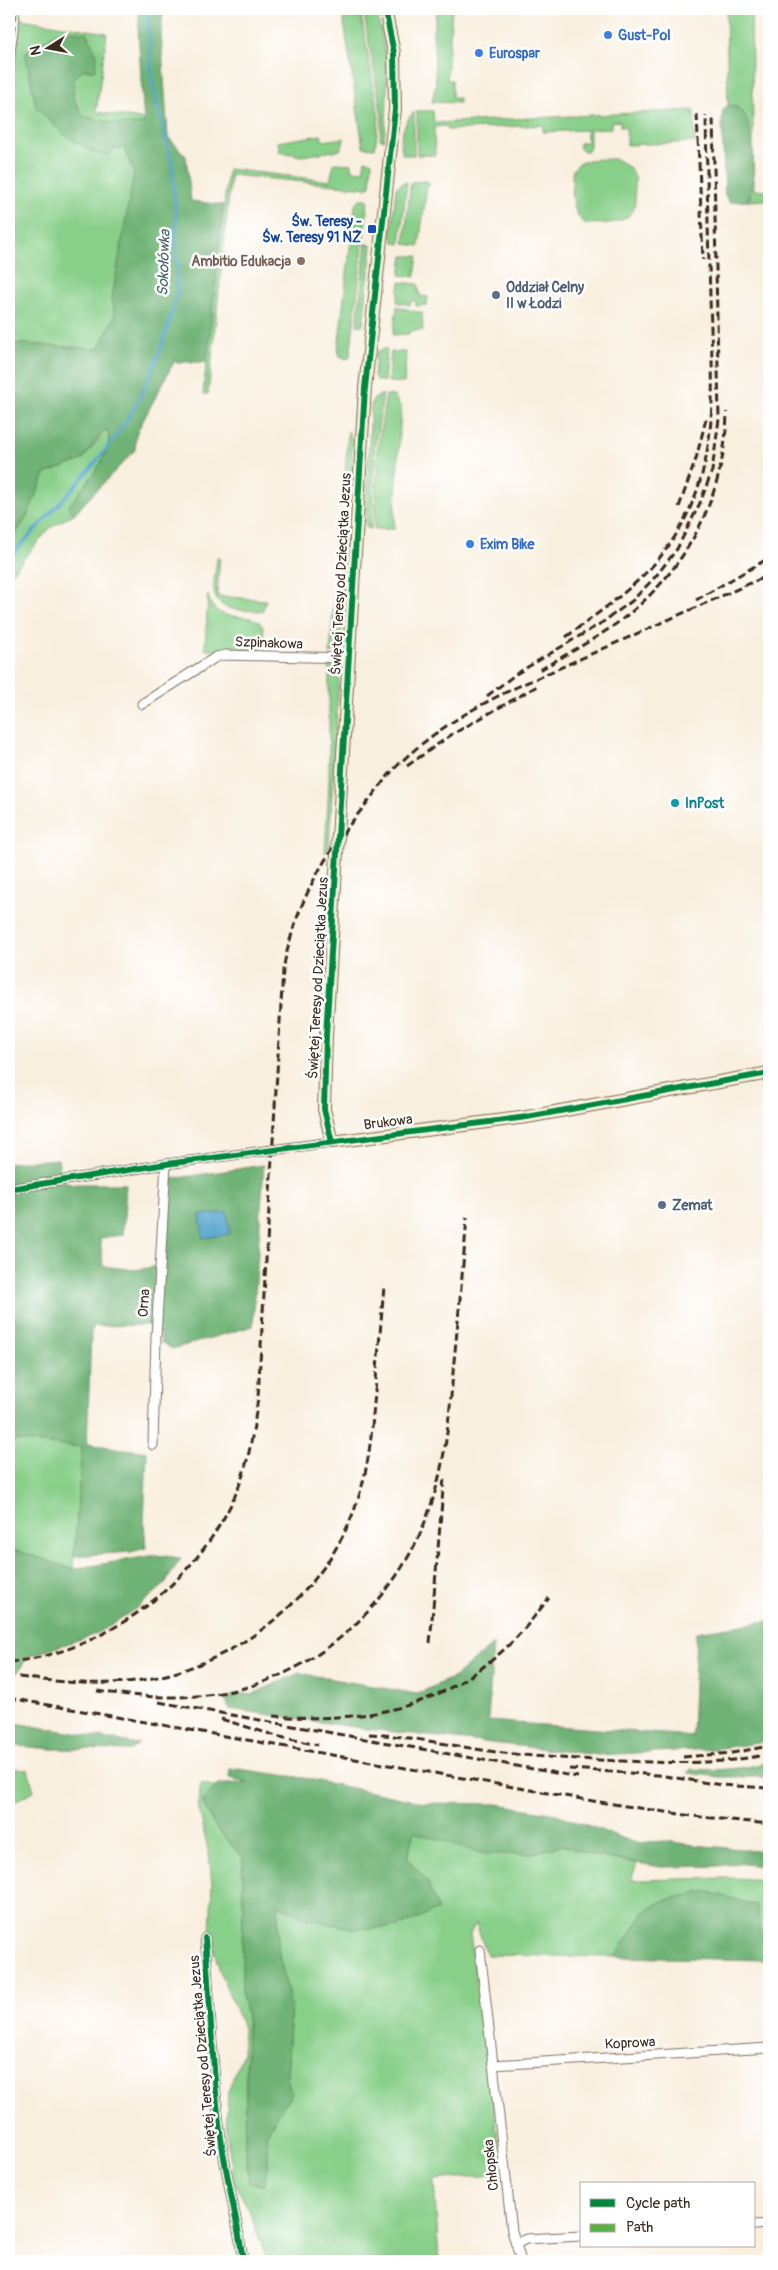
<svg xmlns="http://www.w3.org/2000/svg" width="778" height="2270" viewBox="0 0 778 2270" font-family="Pangolin,sans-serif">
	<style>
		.green { fill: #88cf89; stroke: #627c54 }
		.forest { fill: #6eb275; stroke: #546e4a }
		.water { fill: #55a5cf; stroke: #486876 }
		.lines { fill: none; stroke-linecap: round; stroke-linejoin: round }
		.stream { stroke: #55a5cf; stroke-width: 3 }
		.street-casing { stroke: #7e6f62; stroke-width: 11 }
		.secondary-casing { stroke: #7e6f62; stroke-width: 14 }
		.street { stroke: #fff; stroke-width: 9 }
		.secondary { stroke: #fae7c3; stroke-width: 12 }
		.rail { stroke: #3b2a1e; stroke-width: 3; stroke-dasharray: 8 4; stroke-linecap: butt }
		.quiet { stroke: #57b245; stroke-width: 5; stroke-dasharray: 10 5; stroke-linecap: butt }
		.cycleway-casing { stroke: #fff; stroke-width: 9 }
		.cycleway { stroke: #00873e; stroke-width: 6 }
		.shop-dot { fill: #3f7fe0; stroke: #fff; stroke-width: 2 }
		.transit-dot { fill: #1a4fb4; stroke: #fff; stroke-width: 2 }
		.education-dot { fill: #8d6e63; stroke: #fff; stroke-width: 2 }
		.service-dot { fill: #5c6f8a; stroke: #fff; stroke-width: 2 }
		.culture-dot { fill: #0f9aa8; stroke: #fff; stroke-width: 2 }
		.labels { text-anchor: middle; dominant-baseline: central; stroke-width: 5; stroke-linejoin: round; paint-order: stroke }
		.shop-label { font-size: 14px; font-weight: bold; fill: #366cbe; stroke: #fff; text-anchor: start }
		.transit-label { font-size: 14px; font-weight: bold; fill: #164399; stroke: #fff; text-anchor: end }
		.education-label { font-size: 14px; font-weight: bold; fill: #785e54; stroke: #fff; text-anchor: end }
		.service-label { font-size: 14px; font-weight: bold; fill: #4e5e75; stroke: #fff; text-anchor: start }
		.street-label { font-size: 14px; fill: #3b2a1e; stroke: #fff }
		.culture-label { font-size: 14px; font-weight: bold; fill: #0d838f; stroke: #fff; text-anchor: start }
		.water-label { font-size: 15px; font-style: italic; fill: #47616e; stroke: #fff }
	</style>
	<rect width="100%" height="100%" fill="#fff"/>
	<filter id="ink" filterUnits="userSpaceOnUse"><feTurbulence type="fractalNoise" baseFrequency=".02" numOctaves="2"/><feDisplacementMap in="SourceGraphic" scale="10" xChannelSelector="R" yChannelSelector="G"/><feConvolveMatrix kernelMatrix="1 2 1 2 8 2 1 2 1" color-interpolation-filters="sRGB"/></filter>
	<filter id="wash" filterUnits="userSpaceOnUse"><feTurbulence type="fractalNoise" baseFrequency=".0096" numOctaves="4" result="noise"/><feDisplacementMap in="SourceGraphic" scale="20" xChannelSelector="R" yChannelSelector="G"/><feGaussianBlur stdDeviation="1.12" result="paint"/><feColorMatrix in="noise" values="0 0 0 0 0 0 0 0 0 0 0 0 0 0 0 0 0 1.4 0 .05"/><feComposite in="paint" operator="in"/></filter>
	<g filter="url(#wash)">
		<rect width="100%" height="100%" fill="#f9efdf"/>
		<g class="green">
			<polygon points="342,9 360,9 379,118 375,148 363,147"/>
			<path d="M363,9H375C389,51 389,96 384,140L380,139L382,117Z"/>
			<polygon points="437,9 452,9 447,80 452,80 452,98 459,98 459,103 432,102 436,84 433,32"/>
			<polygon points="726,9 751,9 754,190 769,190 769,200 747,201 751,197 730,105 728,105"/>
			<polygon points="21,19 107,33 96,112 146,120 112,298 115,316 98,349 9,343 9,100"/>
			<polygon points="694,110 695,142 627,145 626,127 620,127 620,121 611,122 611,128 590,129 590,147 588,151 584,151 579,147 579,143 587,142 586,130 543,132 543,125 447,130 447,126 434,127 435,155 417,155 417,111 433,111 434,123"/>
			<path d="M414,112V155H403C398,140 403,123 414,112Z"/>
			<polygon points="321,135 323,141 344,138 343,144 340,150 302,156 280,152 278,142"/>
			<path d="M616,159L630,168L636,180L634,183C634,188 636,198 635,202C633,226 604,223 586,224C570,214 573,190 572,173C577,156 601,160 616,159Z"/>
			<polygon points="365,160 372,162 370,186 367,188 231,175 208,394 203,394 228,169 330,181 334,163 352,164 351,170 363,171"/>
			<polygon points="427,181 430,185 427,186 419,246 404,244 411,182"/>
			<polygon points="407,182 400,244 395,243 391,236 396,188 402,183"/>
			<polygon points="360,199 366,199 368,201 350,357 347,359 340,356 338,350 355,205"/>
			<polygon points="366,243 372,246 363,325 357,325"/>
			<polygon points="403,256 418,256 415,277 400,275"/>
			<polygon points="400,282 418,284 420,296 428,297 427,305 416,306 416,301 411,301 410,305 397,302"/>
			<polygon points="397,306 416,312 422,312 423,330 409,331 409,334 393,335"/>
			<polygon points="382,349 387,349 384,382 376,380 374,375 376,353"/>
			<polygon points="391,352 406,352 404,383 388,382"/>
			<polygon points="380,395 383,395 375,445 371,529 367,528 365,522 371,406 373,400"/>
			<polygon points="386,395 394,396 401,408 394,529 374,529 378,445"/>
			<path d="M107,429C117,452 82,490 69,508L74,514L50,528L9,576V544L26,518L45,474L82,460Z"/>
			<polygon points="348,431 353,440 349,497 343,502"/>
			<polygon points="342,513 348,521 341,648 330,654 338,540"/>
			<path d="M217,557H220L217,596L266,600L263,610C256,612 247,610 240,610C204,607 215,584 217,557Z"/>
			<path d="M208,595C215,632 262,603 264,633C264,638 264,644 262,648L255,652L205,649Z"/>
			<polygon points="329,664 337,670 339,680 329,847 325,853 329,785"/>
			<polygon points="9,1440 82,1447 73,1569 9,1548"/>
			<polygon points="9,1768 28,1770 34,1791 9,1804"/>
			<polygon points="201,1783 216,1787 202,1801 214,1825 243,1858 242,1995 247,2016 245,2146 249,2183 264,2185 268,2161 266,2134 291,2094 287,2077 291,2005 278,1950 278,1904 308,1919 427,1881 407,1858 414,1832 463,1846 530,1854 562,1845 595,1856 637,1863 631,1880 730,1878 769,1880 769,1960 645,1911 615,1957 487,1955 476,1923 470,1934 499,2146 496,2175 434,2180 439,2261 264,2261 263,2248 248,2208 234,2182 226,2130 228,2092 243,2053 243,2028 221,1975 210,1936 212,1884 209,1855 198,1804"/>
		</g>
		<g class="forest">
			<path d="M140,9H163L161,34L168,137L186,156L191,201L223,205L207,362H174L136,434L135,450L74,514L68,508C80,488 118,453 107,429L101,434L82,460L45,474L26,518L9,544V343L98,349L115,316L112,298L134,173L124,148L114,149L108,155L93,152L63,134L36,107L25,52L63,30L87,33L97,55L95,70H83L74,79L73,97L83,116L118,124H144L138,29Z"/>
			<path d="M728,105C735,106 740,108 744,114C753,127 757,190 747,201L729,202L725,195L722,122L723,110Z"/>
			<polygon points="58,1159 62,1181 75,1184 126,1184 123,1235 100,1238 103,1266 135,1270 165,1265 171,1179 264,1165 253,1326 172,1349 161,1342 161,1333 148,1325 94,1326 91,1332 87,1444 147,1452 144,1522 146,1548 131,1552 74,1556 82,1447 9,1440 9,1163"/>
			<polygon points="9,1548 73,1569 156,1555 181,1558 164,1585 137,1608 96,1634 27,1657 19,1671 9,1680"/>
			<polygon points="769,1621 769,1739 758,1743 713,1749 598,1755 368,1729 229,1709 225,1698 241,1693 251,1695 299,1673 417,1694 456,1676 493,1644 488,1721 692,1736 696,1632"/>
			<polygon points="9,1722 139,1744 131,1750 51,1749 9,1745"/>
			<path d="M769,1762V1777H719L688,1773L691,1769C718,1771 743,1769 769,1762Z"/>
			<polygon points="230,1768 304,1778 424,1803 497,1804 556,1814 636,1843 664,1841 703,1846 769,1851 769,1867 737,1863 718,1866 661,1867 595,1856 562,1845 530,1854 484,1854 414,1832 407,1858 427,1881 438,1909 398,1927 355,1929 308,1919 278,1905 278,1950 291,2005 287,2077 291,2094 266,2134 268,2161 264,2185 249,2183 245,2146 247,2016 242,1995 243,1858 214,1825 202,1801 217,1785 248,1782 229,1778"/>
			<polygon points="705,1891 756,1905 767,1960 615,1957 645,1911 665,1900"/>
		</g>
		<polygon class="water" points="227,1212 230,1234 203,1238 200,1215"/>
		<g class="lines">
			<path class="stream" d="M9,558C47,516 88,476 121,429C146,394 168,334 177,292L176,218L172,165L152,80L147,9"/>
		</g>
	</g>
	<g filter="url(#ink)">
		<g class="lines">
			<g class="street-casing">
				<g id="street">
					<polyline points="9,15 15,16 9,58"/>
					<polyline points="142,704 216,657 225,655 349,658"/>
					<polyline points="9,1189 166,1164 332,1142"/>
					<polyline points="153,1445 156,1338 166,1164"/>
					<path d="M205,1938C210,1999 212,2062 219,2123C224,2170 237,2215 243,2261"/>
					<polyline points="480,1950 512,2231 521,2261"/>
					<polyline points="493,2065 769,2048"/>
					<polyline points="754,2225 769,2224"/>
					<polyline points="516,2244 526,2239 582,2236"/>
				</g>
			</g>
			<g class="secondary-casing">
				<polyline id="secondary" points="385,9 394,53 395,109 365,388 326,1036 324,1109 332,1142 527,1117 769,1073"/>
			</g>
			<use href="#street" class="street"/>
			<use href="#secondary" class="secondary"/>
			<g class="rail">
				<polyline points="697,114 703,260"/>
				<polyline points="679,507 696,459 706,419"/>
				<polyline points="696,600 769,558"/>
				<path d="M566,637C603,609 643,583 670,544C723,466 712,385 710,296C708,236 707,175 706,115"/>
				<path d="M540,670C568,653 598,638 624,618C689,567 725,495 727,412"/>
				<polyline points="487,696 516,674 603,622 632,601 656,576 677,549 700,503 712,471 719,419 713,115"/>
				<polyline points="407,766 451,735 539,685"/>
				<polyline points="430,1643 444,1478"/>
				<path d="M9,1662C108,1653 203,1578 239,1486C250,1457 254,1427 258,1397L283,970C295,907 319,863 358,814C372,797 384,779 399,764C433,731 474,707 517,687L769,575"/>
				<path d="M19,1677C57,1682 97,1686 135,1681C235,1668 329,1595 359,1496C370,1462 372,1427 375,1392C378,1357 381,1322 384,1287"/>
				<path d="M97,1691C138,1697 180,1700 221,1693C320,1677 403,1596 432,1502C447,1456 450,1408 454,1361C459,1313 463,1265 467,1217"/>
				<polyline points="9,1698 593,1801 692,1816 769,1824"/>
				<polyline points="159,1702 578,1777"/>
				<path d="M273,1716C365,1723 443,1710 512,1642C526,1628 537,1613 549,1598"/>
				<polyline points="221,1719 280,1737 318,1745"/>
				<path d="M369,1734C407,1736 444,1744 482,1750C528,1757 575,1759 622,1761C672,1763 720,1765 769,1754"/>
				<polyline points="683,1757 732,1753 769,1746"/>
				<polyline points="569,1769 658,1775 721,1785 769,1788"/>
			</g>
			<polyline class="quiet" points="9,15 15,16 9,58"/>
			<g class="cycleway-casing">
				<g id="cycleway">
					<polyline points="332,1142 324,1109 326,1036 365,388 395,109 394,53 385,9"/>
					<polyline points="9,1189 166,1164 527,1117 769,1073"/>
					<path d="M205,1938C210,1999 212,2062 219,2123C224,2170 237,2215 243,2261"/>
				</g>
			</g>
			<use href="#cycleway" class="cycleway"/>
		</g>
	</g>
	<g class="shop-dot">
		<circle cx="608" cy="35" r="5"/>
		<circle cx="479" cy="53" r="5"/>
		<circle cx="470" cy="544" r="5"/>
	</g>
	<rect class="transit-dot" x="367" y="224" width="10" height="10" rx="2.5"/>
	<circle class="education-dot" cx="301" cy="261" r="5"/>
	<g class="service-dot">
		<circle cx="496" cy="295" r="5"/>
		<circle cx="662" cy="1205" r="5"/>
	</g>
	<circle class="culture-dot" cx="675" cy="803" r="5"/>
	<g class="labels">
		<g class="shop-label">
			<text x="618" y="35">Gust-Pol</text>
			<text x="489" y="53">Eurospar</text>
			<text x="480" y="544">Exim Bike</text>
		</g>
		<g class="transit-label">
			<text x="362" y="221">Św. Teresy -<tspan x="362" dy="16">Św. Teresy 91 NŻ</tspan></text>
		</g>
		<g class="education-label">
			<text x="291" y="261">Ambitio Edukacja</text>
		</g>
		<g class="service-label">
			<text x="506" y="287">Oddział Celny<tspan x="506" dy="16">II w Łodzi</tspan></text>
			<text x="672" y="1205">Zemat</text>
		</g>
		<g class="street-label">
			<text transform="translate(341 574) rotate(-87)">Świętej Teresy od Dzieciątka Jezus</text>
			<text transform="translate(269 643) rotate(2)">Szpinakowa</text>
			<text transform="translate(318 978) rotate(-87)">Świętej Teresy od Dzieciątka Jezus</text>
			<text transform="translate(388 1122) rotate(-7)">Brukowa</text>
			<text transform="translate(144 1303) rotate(-86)">Orna</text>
			<text transform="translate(630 2043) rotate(-3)">Koprowa</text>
			<text transform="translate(203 2056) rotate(-95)">Świętej Teresy od Dzieciątka Jezus</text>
			<text transform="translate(491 2165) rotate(-96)">Chłopska</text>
		</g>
		<g class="culture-label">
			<text x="685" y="803">InPost</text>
		</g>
		<g class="water-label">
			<text transform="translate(164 263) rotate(-88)">Sokołówka</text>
		</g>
	</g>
	<rect width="778" height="2270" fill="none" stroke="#fff" stroke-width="30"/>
	<rect x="580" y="2182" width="175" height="65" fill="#ffffff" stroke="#b1aaa5"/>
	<rect x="590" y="2199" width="25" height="8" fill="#00873e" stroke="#b1aaa5"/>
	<text x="626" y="2208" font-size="15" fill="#3b2a1e">Cycle path</text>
	<rect x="590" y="2224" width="25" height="8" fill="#57b245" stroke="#b1aaa5"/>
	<text x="626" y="2232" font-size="15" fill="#3b2a1e">Path</text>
	<g transform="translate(48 48) rotate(259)" stroke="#ffffff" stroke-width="4" paint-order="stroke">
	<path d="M0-4L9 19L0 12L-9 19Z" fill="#3b2a1e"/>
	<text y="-8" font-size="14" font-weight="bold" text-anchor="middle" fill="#3b2a1e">N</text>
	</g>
</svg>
